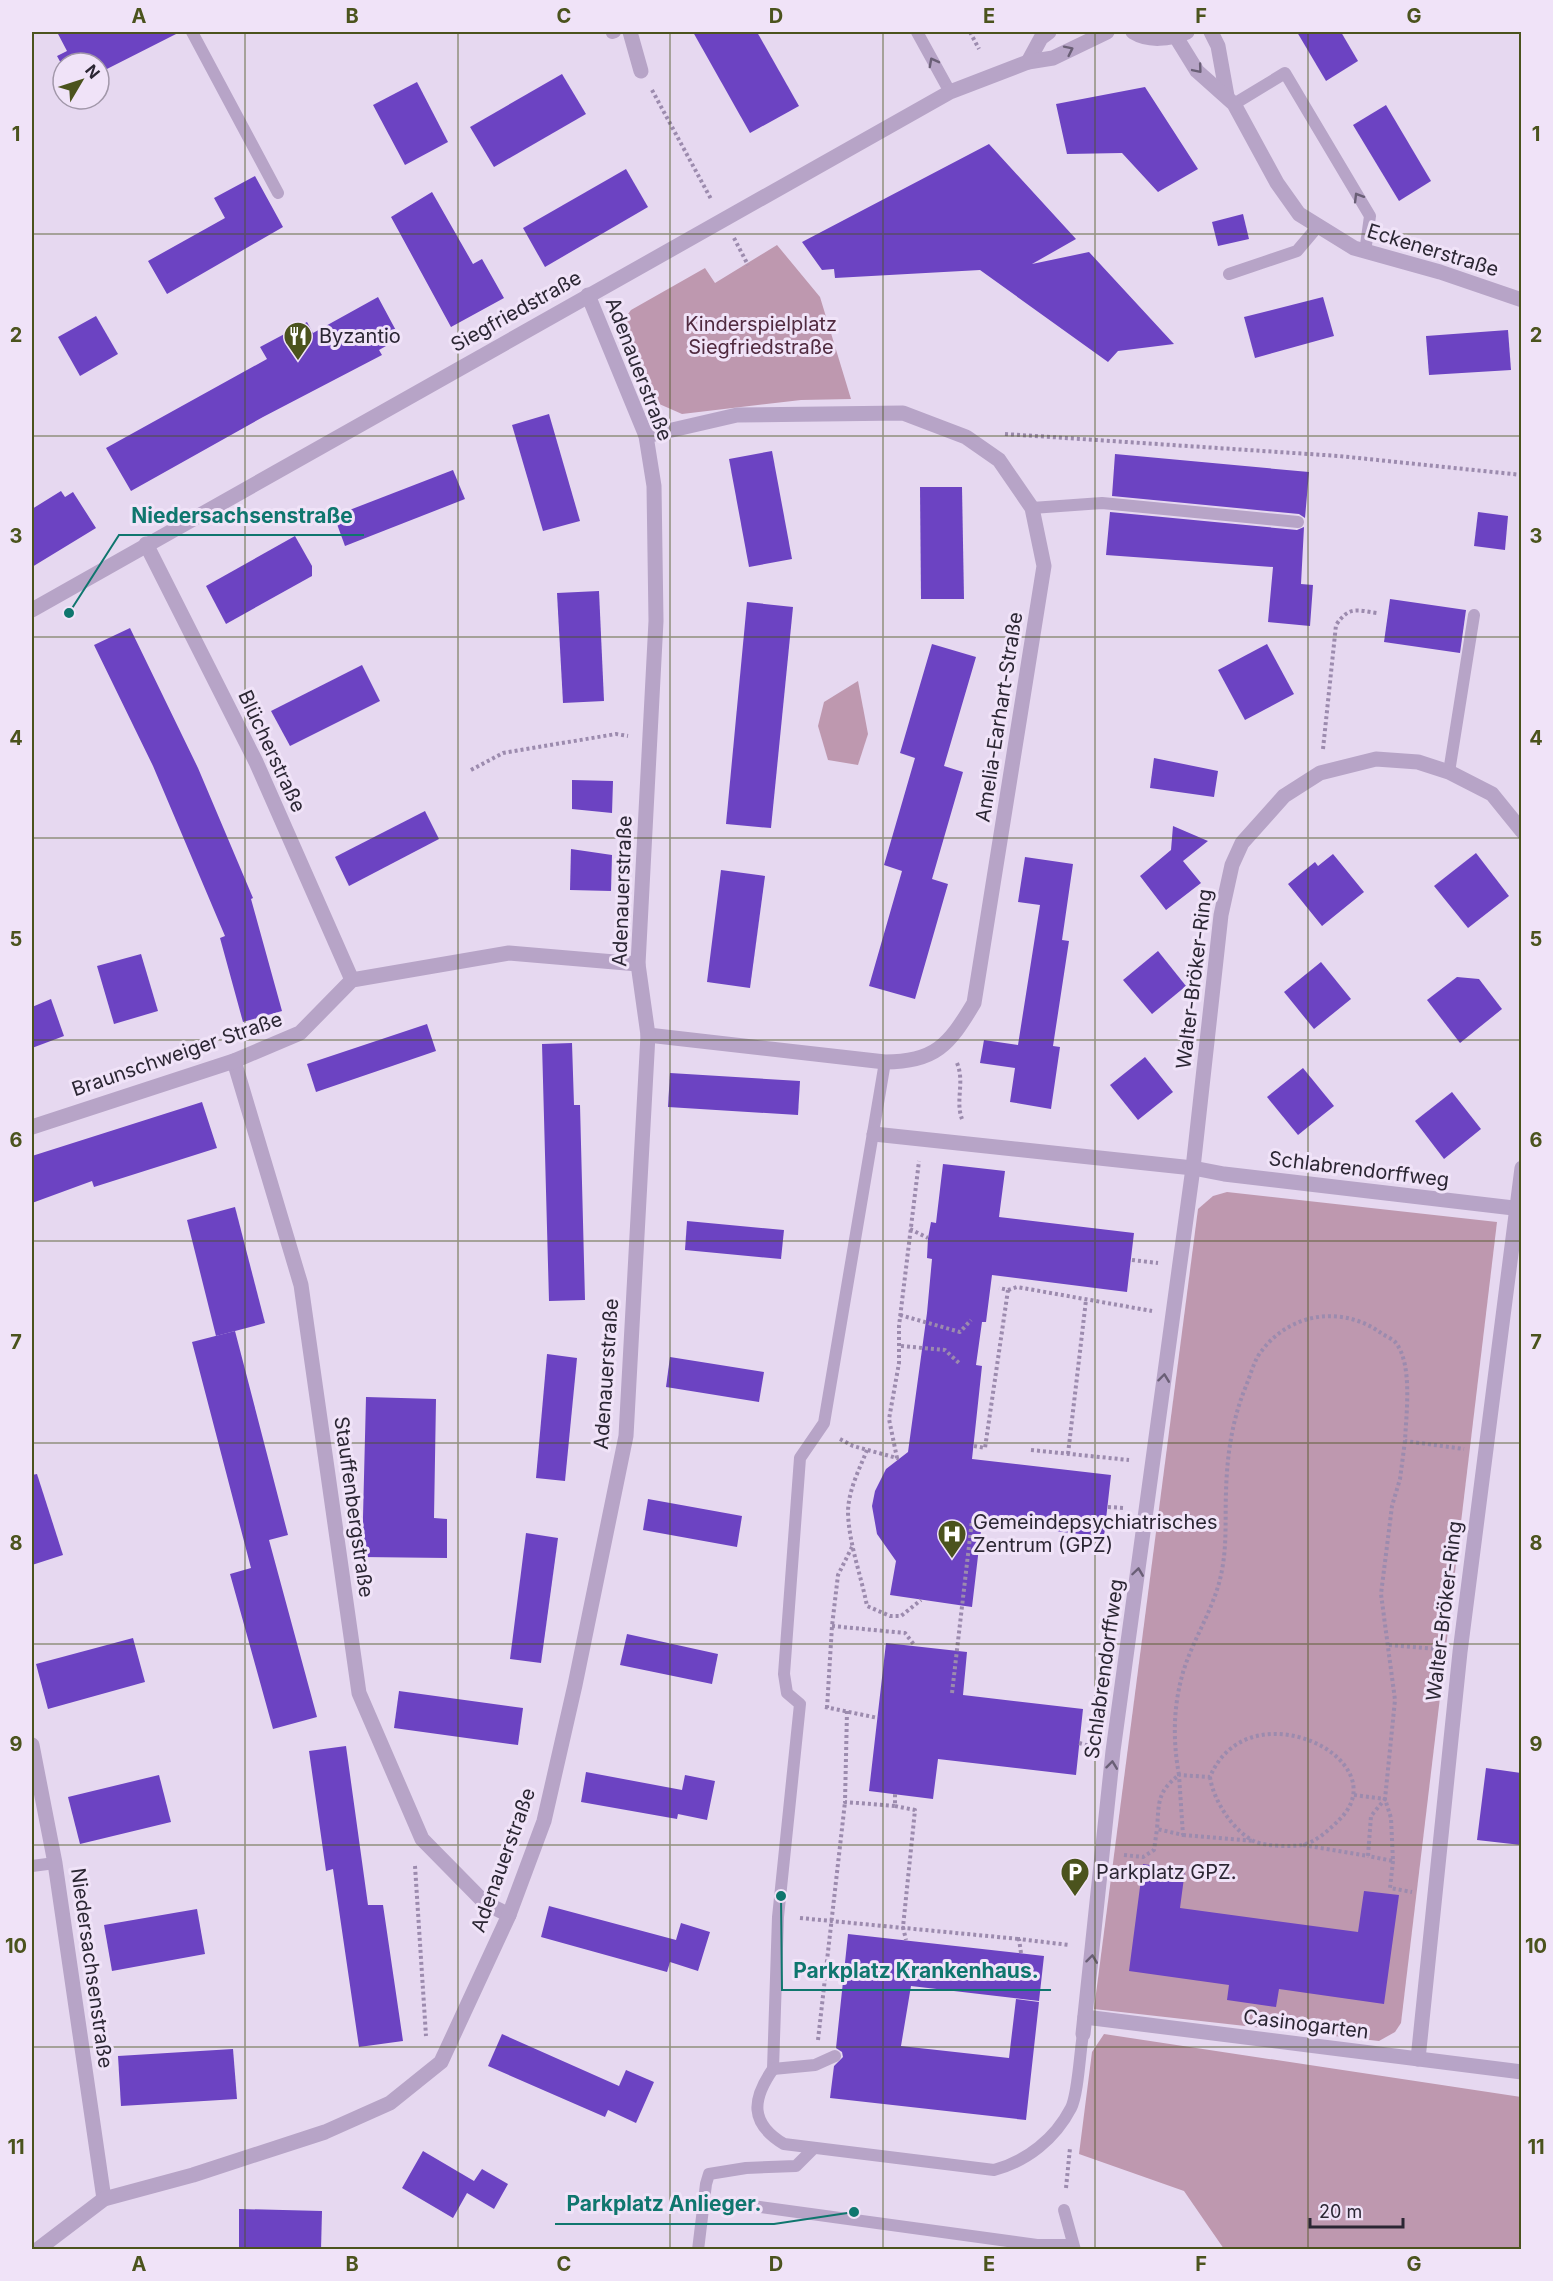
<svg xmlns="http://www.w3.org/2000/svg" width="1553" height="2281" viewBox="0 0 1553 2281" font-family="Inter,sans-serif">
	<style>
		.green { fill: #be98af }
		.building { fill: #6c43c2 }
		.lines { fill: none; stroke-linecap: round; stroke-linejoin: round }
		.path { stroke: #9c8bae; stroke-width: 4; stroke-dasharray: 3 3; stroke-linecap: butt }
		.service { stroke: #b7a4c7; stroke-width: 12 }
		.minor { stroke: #b7a4c7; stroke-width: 15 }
		.tertiary { stroke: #b7a4c7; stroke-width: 15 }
		.oneway { stroke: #6a5f76 }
		.grid { fill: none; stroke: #4b531d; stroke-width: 1.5; stroke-opacity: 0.55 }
		.labels { text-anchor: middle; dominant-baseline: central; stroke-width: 6; stroke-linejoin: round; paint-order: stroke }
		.street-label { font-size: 20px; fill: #2b2633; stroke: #f0e3f8 }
		.park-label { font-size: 20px; fill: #502a3f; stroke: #f0e3f8 }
		.poi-label { font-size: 20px; fill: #2b2633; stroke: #f0e3f8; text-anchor: start }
		.leader { fill: none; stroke: #0f766e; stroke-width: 2 }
		.callout-dot { fill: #0f766e; stroke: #f0e3f8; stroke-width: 2 }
		.callout-label { font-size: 21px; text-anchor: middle; font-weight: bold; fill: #0f766e; stroke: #f0e3f8; stroke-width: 6; stroke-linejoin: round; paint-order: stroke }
		.neatline { fill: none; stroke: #4b531d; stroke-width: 2 }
		.grid-label { font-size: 20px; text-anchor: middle; font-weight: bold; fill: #4b531d }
	</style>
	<rect width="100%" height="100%" fill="#e6d8f0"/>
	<g class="green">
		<polygon points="777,245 820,297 851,399 801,400 682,414 657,403 624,330 624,319 631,310 705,268 715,283"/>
		<polygon points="858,681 868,734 858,765 828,760 818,726 824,702"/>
		<polygon points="1227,1192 1497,1222 1401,2023 1395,2032 1379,2041 1094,2009 1198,1209 1213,1196"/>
		<polygon points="1104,2034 1521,2097 1521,2249 1224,2249 1184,2191 1079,2154 1092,2052"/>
	</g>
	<g class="building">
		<polygon points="57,32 180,32 99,73 99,63 63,63 63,67 57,56 67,51"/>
		<polygon points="693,32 757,32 799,106 750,133"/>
		<polygon points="1297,32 1341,32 1358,61 1326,81"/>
		<polygon points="562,74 586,114 494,167 470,127"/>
		<polygon points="417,82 448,142 405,165 373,105"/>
		<polygon points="1145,87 1198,169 1158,192 1122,153 1067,154 1056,104"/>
		<polygon points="1386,105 1431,181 1399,201 1353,125"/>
		<polygon points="989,144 1076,239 1032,264 1089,252 1174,344 1118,351 1108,362 980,270 835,278 834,269 822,270 802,242"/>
		<polygon points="626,169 648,207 545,267 523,228"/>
		<polygon points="255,176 283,227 167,294 148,261 225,218 214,198"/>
		<polygon points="432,192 473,264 482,259 504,298 451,327 391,217"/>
		<polygon points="1243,214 1249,239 1218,246 1212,222"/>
		<polygon points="378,297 400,338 379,350 382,355 263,417 131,491 106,448 267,359 260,347 307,322 313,333"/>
		<polygon points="1323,297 1334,336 1255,358 1244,317"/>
		<polygon points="96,316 118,354 80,376 58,337"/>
		<polygon points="1508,330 1511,370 1429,375 1426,336"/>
		<polygon points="549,414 580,521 543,531 512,425"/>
		<polygon points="772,451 792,559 749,567 729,459"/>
		<polygon points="1115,454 1309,472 1305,518 1299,514 1112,496"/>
		<polygon points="453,470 465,499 345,546 334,516"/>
		<polygon points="920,487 962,487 964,599 921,599"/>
		<polygon points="61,491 65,497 73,492 96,528 32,567 32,509"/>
		<polygon points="1110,512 1297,530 1304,527 1301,584 1313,585 1310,626 1268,622 1273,567 1106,555"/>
		<polygon points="1478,512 1508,516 1505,550 1474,546"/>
		<polygon points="295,536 312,566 312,576 226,624 206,586"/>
		<polygon points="599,591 604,701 563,703 557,593"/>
		<polygon points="1390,599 1466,610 1460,653 1384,642"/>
		<polygon points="747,602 793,607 771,828 726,824"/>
		<polygon points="130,628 198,768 253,898 251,899 282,1011 243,1022 220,938 225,936 153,766 94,645"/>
		<polygon points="932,644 976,657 944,766 963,772 932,879 948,884 915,999 869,986 902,871 884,865 915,758 900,753"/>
		<polygon points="1267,644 1294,694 1245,720 1218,670"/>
		<polygon points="362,665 380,701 290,746 271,711"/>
		<polygon points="1154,758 1218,771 1214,797 1150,788"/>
		<polygon points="572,780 613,781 612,813 572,809"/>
		<polygon points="425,811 439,839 349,886 335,857"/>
		<polygon points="1173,826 1208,841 1183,861 1201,883 1166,910 1140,876 1171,850"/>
		<polygon points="571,849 612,855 611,891 570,890"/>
		<polygon points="1476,853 1509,896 1468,928 1434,886"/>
		<polygon points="1333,854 1364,892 1322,926 1288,884 1315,862 1318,866"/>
		<polygon points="1025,857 1073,864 1062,940 1069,941 1053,1046 1060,1047 1051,1109 1010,1102 1015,1068 980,1063 984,1040 1018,1045 1040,905 1018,902"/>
		<polygon points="721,870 765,876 750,988 707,982"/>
		<polygon points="1158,951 1186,986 1152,1014 1123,980"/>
		<polygon points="141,954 158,1011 114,1024 97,966"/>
		<polygon points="1321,962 1351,999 1314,1029 1284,992"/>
		<polygon points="1457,977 1479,979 1502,1009 1460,1043 1427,1000"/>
		<polygon points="51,999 64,1036 32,1048 32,1007"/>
		<polygon points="427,1024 436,1051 316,1092 307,1064"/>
		<polygon points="572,1043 574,1105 580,1105 585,1300 549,1301 542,1044"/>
		<polygon points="1145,1057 1173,1092 1138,1120 1110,1085"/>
		<polygon points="1303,1068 1334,1106 1298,1135 1267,1097"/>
		<polygon points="670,1073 800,1081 798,1115 668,1107"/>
		<polygon points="1452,1092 1481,1129 1444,1159 1415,1121"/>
		<polygon points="202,1102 217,1148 94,1187 92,1181 32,1203 32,1156"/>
		<polygon points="943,1164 1005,1171 999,1217 1134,1233 1127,1292 992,1275 986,1322 982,1322 976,1365 982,1366 972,1459 1111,1475 1104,1537 982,1522 972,1607 890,1595 896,1561 877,1534 872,1506 875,1491 886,1469 908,1452 927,1313 932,1259 927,1258 928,1238 931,1222 936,1223"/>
		<polygon points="235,1207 265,1323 216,1336 187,1220"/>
		<polygon points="687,1221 784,1230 781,1259 685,1250"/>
		<polygon points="235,1331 288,1535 269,1540 317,1717 273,1729 230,1574 251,1568 192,1342"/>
		<polygon points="547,1354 577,1358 565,1481 536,1478"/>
		<polygon points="670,1357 764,1372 759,1402 666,1387"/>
		<polygon points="366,1397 436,1399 434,1518 447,1519 447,1558 362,1557"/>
		<polygon points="37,1474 63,1555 32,1565 32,1475"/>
		<polygon points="648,1499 742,1516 737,1547 643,1530"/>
		<polygon points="526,1533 558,1538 541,1663 510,1659"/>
		<polygon points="627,1634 718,1654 712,1684 620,1665"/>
		<polygon points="133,1638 145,1682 48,1709 36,1664"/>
		<polygon points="886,1643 967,1652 963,1695 1083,1709 1076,1775 938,1759 933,1799 869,1791"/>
		<polygon points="399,1691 523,1708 518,1745 394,1728"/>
		<polygon points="346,1746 368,1905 383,1905 403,2041 359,2047 333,1869 326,1871 309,1751"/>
		<polygon points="1486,1768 1521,1773 1521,1845 1477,1840"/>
		<polygon points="586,1772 682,1790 685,1775 715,1781 707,1820 678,1814 677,1819 581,1802"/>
		<polygon points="159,1775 171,1822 80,1844 68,1797"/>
		<polygon points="1143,1864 1185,1870 1180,1908 1358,1932 1364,1891 1399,1895 1384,2004 1279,1989 1276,2007 1227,2000 1229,1985 1129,1971"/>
		<polygon points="549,1906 676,1940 681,1923 710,1932 698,1971 670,1962 667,1972 541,1937"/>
		<polygon points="197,1909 205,1954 112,1971 104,1925"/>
		<polygon points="848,1934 1044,1956 1039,2001 911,1986 901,2046 1009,2058 1016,1999 1039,2002 1026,2120 830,2098 834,2066 843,2057 842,2052 836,2048"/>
		<polygon points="502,2034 619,2086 626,2070 654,2082 636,2123 608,2110 605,2117 488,2066"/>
		<polygon points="233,2049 237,2099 121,2106 118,2056"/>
		<polygon points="423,2151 474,2181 482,2169 508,2184 494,2209 467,2193 453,2218 402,2188"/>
		<polygon points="239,2209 322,2211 321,2250 239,2250"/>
	</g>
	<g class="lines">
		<g class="path">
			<polyline points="970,32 979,49"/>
			<polyline points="652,90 711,199"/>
			<polyline points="734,238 748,265"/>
			<polyline points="1005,434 1339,456 1522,475"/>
			<path d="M1323,749L1336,625C1349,606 1356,610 1377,613"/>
			<polyline points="471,770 503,753 616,734 628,736"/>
			<path d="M957,1063C965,1082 955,1101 962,1119"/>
			<polyline points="910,1229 928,1238"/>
			<polyline points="1132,1260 1158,1263"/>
			<polyline points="1008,1290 1017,1287 1152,1311"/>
			<polyline points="900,1315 960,1332 971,1320"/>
			<polyline points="901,1346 945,1350 959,1363"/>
			<polyline points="840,1439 853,1446 897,1458 889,1419 899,1363 899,1326 919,1161"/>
			<polyline points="974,1446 985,1448 1008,1290 999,1288"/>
			<path d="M867,1450C859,1470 848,1491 848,1513C849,1544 861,1575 867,1606L890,1616H901L921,1600"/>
			<polyline points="1031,1450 1129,1460"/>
			<polyline points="1068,1454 1086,1300"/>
			<polyline points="1108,1507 1125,1508"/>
			<polyline points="832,1626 905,1633 915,1646"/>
			<polyline points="1389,1645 1436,1649"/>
			<polyline points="952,1693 972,1520"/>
			<polyline points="825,1707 878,1718"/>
			<polyline points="827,1708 832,1626 838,1575 852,1547"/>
			<polyline points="847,1711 845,1802 895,1806 895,1794"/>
			<polyline points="1079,1743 1090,1746"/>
			<path d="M1210,1777C1213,1800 1234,1833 1256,1842C1266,1846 1291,1847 1302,1845C1316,1842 1329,1830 1339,1820C1401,1760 1248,1685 1210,1777L1179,1775L1183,1835L1157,1829C1159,1802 1157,1792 1179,1775C1173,1742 1173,1709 1182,1676C1192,1639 1215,1609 1222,1570C1227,1544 1225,1519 1226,1492C1227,1455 1232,1420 1246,1386C1250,1376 1253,1365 1258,1356C1286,1313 1341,1304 1381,1333C1385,1336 1393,1339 1396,1343C1413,1365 1406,1415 1405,1441L1464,1449"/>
			<polyline points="1354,1795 1385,1799 1395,1700 1381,1594 1392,1506 1400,1479 1405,1441"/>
			<polyline points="895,1806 915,1810 903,1927 906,1940"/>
			<polyline points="1183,1835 1254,1841"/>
			<polyline points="1303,1845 1368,1856 1371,1816 1385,1799 1391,1818 1393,1861 1368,1856"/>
			<polyline points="1124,1855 1143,1857 1154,1850 1157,1829"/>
			<polyline points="1393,1861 1390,1888 1412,1892"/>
			<polyline points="415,1866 426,2036"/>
			<polyline points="800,1918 1019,1939"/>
			<polyline points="1021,1953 1019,1939 1069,1945"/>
			<polyline points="818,2040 845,1802"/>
			<polyline points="1066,2188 1070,2148"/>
		</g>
		<g class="service">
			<polyline points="192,32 278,193"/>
			<polyline points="917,32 950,92"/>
			<polyline points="612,33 615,32"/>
			<polyline points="1234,104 1285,73 1370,216 1365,252"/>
			<polyline points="1229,274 1297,251 1319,225"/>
			<polyline points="1032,508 1102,503 1298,522"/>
			<polyline points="1449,772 1474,615"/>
			<path d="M885,1062L824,1423L800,1458L784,1674L787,1693L800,1704L778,1917L773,2069C752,2099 749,2123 784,2144L994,2170C1027,2161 1055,2139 1071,2108C1078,2095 1080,2051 1083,2034"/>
			<polyline points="32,1866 55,1863"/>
			<polyline points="773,2069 815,2065 835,2056"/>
			<polyline points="731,2203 1037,2245 1073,2245"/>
			<polyline points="1064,2210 1075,2250"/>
			<polyline points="698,2250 706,2184 709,2174 746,2168 796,2166 814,2148"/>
		</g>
		<g class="minor">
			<polyline points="630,32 641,71"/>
			<polyline points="1211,32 1218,46 1227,96"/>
			<polyline points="1176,37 1197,71 1234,104 1277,183 1299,214 1354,248 1440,272 1522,300"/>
			<path d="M646,436L737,415L903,413L966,437L999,460L1032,508L1044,566L974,1003C949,1045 935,1062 885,1062L648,1035"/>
			<polyline points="146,544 256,762 352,980"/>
			<polyline points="234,1061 301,1285 359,1693 422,1839 485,1903 509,1915"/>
			<polyline points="32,1127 234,1061 300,1033 352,980 509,953 638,964"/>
			<polyline points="874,1134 1193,1168 1224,1174 1522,1209"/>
			<polyline points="32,1745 55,1863 104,2199"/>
			<polyline points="1085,2017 1522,2072"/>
			<polyline points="1083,2034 1113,1751 1193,1168 1221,915 1232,865 1242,843 1284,796 1320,773 1376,759 1418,762 1449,772 1492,794 1522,831"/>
			<polyline points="1418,2059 1460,1652 1522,1168"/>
			<polyline points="37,2250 104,2199 193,2175 325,2132 390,2103 441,2062 509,1915 544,1821 575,1685 626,1436 648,1035 638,964 656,621 654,486 646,436 588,295"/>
		</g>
		<g class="tertiary">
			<path d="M1133,32C1149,42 1170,39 1187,32"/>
			<polyline points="1028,62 1041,38 1049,32"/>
			<polyline points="32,610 950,92 1028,62 1053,58 1107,32"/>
		</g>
	</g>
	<defs><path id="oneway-chevron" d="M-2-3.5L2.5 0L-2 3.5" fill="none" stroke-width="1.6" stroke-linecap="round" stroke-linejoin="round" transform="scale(1.5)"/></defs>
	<g class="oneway">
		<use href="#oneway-chevron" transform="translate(1069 50) rotate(-26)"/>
		<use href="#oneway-chevron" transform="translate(933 62) rotate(-118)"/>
		<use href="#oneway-chevron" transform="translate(1198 69) rotate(50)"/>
		<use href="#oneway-chevron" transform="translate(1358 197) rotate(-121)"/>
		<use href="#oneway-chevron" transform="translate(1164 1378) rotate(-83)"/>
		<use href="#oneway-chevron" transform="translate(1138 1572) rotate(-82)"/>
		<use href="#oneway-chevron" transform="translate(1112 1765) rotate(-83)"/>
		<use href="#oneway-chevron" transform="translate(1092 1959) rotate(-83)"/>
	</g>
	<path class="grid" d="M245,32V2250M458,32V2250M670,32V2250M883,32V2250M1095,32V2250M1308,32V2250M32,234H1522M32,436H1522M32,637H1522M32,838H1522M32,1040H1522M32,1241H1522M32,1443H1522M32,1644H1522M32,1845H1522M32,2047H1522"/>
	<defs>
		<g id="restaurant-pin" transform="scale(1.5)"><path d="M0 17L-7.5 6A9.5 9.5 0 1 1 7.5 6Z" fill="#4b531d" stroke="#f0e3f8"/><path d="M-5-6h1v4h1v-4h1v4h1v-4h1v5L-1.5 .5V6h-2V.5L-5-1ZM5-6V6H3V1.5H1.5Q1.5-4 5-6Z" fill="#fff"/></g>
		<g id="hospital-pin" transform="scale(1.5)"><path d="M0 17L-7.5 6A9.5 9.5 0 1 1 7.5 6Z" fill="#4b531d" stroke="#f0e3f8"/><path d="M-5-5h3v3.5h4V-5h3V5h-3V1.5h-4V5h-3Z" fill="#fff"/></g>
		<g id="parking-pin" transform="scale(1.5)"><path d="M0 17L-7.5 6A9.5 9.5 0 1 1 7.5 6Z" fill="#4b531d" stroke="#f0e3f8"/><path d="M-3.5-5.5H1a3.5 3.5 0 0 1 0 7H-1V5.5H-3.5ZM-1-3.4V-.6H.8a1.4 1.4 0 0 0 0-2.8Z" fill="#fff"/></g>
	</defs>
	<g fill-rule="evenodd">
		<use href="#restaurant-pin" x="298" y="336"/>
		<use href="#hospital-pin" x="952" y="1534"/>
		<use href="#parking-pin" x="1075" y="1872"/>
	</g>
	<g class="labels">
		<g class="street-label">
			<text transform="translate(1433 250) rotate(17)">Eckenerstraße</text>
			<text transform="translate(516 311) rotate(-29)">Siegfriedstraße</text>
			<text transform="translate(639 369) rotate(69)">Adenauerstraße</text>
			<text transform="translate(999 717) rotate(-81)">Amelia-Earhart-Straße</text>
			<text transform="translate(272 751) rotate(65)">Blücherstraße</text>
			<text transform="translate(622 891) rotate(-88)">Adenauerstraße</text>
			<text transform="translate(1194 979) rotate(-83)">Walter-Bröker-Ring</text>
			<text transform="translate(177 1054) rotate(-19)">Braunschweiger Straße</text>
			<text transform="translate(1359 1169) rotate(7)">Schlabrendorffweg</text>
			<text transform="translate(606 1374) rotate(-86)">Adenauerstraße</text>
			<text transform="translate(354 1507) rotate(82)">Stauffenbergstraße</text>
			<text transform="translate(1444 1611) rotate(-83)">Walter-Bröker-Ring</text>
			<text transform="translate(1104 1669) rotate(-82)">Schlabrendorffweg</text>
			<text transform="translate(503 1860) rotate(-70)">Adenauerstraße</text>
			<text transform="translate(92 1968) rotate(82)">Niedersachsenstraße</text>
			<text transform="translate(1306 2024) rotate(7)">Casinogarten</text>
		</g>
		<g class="park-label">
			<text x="761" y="324">Kinderspielplatz<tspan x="761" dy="23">Siegfriedstraße</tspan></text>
		</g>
		<g class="poi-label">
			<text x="319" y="336">Byzantio</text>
			<text x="973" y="1522">Gemeindepsychiatrisches<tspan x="973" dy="23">Zentrum (GPZ)</tspan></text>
			<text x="1096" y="1872">Parkplatz GPZ.</text>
		</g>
	</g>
	<path class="leader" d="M69 613L119 535H364M781 1896L782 1990H1051M854 2212L774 2224H555"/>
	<g class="callout-dot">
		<circle cx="69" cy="613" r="6"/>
		<circle cx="781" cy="1896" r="6"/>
		<circle cx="854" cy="2212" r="6"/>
	</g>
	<g class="callout-label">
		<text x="242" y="523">Niedersachsenstraße</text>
		<text x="916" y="1978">Parkplatz Krankenhaus.</text>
		<text x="664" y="2211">Parkplatz Anlieger.</text>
	</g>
	<rect width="1553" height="2281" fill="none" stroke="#f0e3f8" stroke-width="66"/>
	<g transform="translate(81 81) rotate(51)"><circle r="28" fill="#f0e3f8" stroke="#a197a9" stroke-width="1.5"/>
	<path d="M0-4.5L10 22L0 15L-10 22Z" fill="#4b531d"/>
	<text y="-9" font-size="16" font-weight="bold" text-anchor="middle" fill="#2b2633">N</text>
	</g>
	<path d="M1310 2218v9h93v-9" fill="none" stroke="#2b2633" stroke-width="3"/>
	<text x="1319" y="2218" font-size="18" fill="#2b2633" stroke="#f0e3f8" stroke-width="4.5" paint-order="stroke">20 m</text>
	<rect x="33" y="33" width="1487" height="2215" class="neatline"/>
	<g class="grid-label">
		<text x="139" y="23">A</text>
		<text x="352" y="23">B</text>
		<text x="564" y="23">C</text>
		<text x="776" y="23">D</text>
		<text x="989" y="23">E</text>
		<text x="1201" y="23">F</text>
		<text x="1414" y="23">G</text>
		<text x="16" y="141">1</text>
		<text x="1536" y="141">1</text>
		<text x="16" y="342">2</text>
		<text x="1536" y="342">2</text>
		<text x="16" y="543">3</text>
		<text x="1536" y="543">3</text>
		<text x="16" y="745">4</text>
		<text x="1536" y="745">4</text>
		<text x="16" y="946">5</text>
		<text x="1536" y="946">5</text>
		<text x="16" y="1147">6</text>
		<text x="1536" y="1147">6</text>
		<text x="16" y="1349">7</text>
		<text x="1536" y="1349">7</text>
		<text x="16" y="1550">8</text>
		<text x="1536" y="1550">8</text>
		<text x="16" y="1751">9</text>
		<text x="1536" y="1751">9</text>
		<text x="16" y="1953">10</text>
		<text x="1536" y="1953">10</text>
		<text x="16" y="2154">11</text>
		<text x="1536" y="2154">11</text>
		<text x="139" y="2271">A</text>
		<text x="352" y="2271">B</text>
		<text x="564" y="2271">C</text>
		<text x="776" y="2271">D</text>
		<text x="989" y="2271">E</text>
		<text x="1201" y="2271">F</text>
		<text x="1414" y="2271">G</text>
	</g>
</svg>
